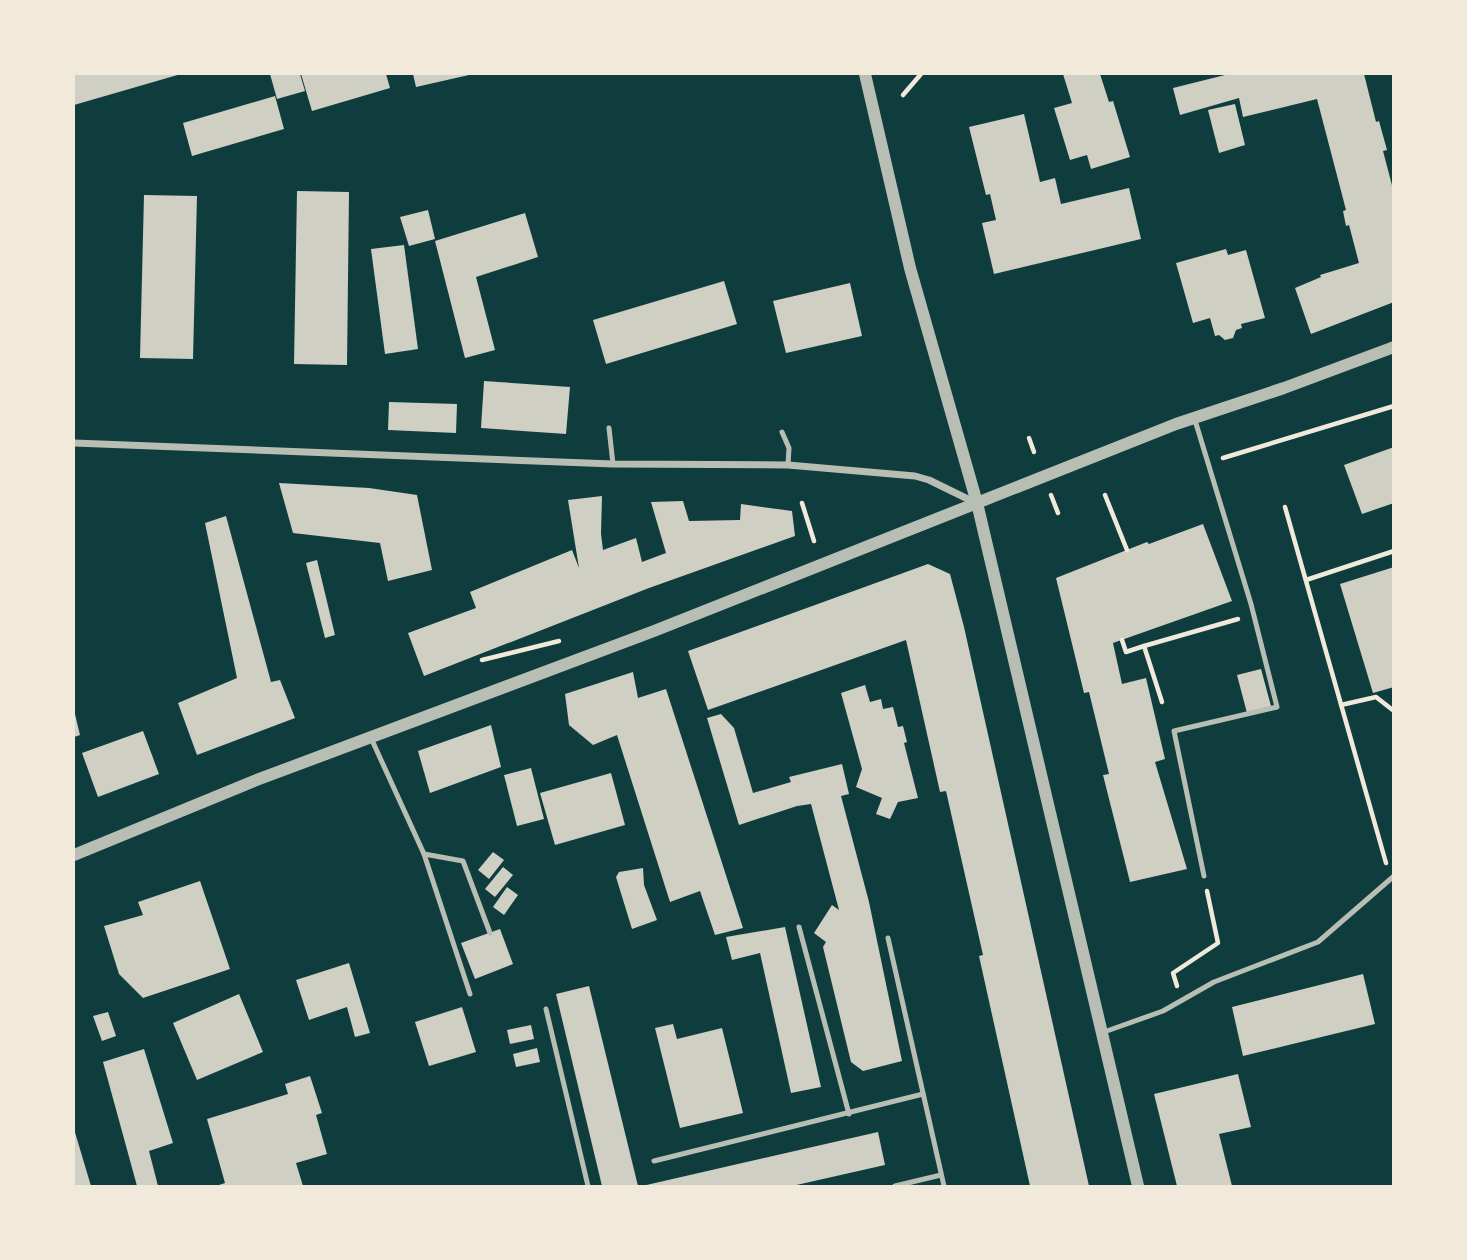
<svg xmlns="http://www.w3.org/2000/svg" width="1467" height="1260" viewBox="0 0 1467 1260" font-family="'Golos Text',sans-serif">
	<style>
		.building { fill: #cfcfc3 }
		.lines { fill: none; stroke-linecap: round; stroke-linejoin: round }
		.path { stroke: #f1e9da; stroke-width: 4.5 }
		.service { stroke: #b8beb3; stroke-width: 5 }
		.minor { stroke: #b8beb3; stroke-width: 7 }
		.tertiary { stroke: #b8beb3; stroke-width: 12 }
	</style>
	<rect width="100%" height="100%" fill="#0f3d3e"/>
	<g class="building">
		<polygon points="74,74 181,74 74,105"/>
		<polygon points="270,74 300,74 305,91 277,99"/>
		<polygon points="301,74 386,74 390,88 312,111"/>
		<polygon points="413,74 469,74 469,75 416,87"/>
		<polygon points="1063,74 1100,74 1109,102 1113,101 1130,157 1091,169 1087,155 1070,160 1054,108 1072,103"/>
		<polygon points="1229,74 1364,74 1376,122 1379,121 1387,150 1383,151 1394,193 1394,302 1311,334 1295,288 1321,277 1320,275 1359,263 1349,225 1346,226 1343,211 1346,210 1317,99 1243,117 1239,98 1180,115 1173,88"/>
		<polygon points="275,96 284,129 192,156 183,123"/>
		<polygon points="1235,104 1245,145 1219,153 1208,110"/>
		<polygon points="1024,114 1040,182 1055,178 1061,204 1129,188 1141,239 994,274 982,223 996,220 990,194 986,195 969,127"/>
		<polygon points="297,191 349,192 347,365 294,364"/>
		<polygon points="144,195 197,196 193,359 140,358"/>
		<polygon points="428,210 435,239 409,246 400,217"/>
		<polygon points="525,213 538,257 476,277 495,350 465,358 435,241"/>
		<polygon points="404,245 418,349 385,354 371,249"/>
		<polygon points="1226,249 1228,255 1246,250 1265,318 1241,324 1242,328 1236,330 1233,338 1225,340 1219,335 1215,336 1210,318 1193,323 1176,263"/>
		<polygon points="724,281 737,324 606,364 593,320"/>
		<polygon points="850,283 862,336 786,353 773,301"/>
		<polygon points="484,381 570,387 566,434 481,428"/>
		<polygon points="389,402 457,404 456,433 388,430"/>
		<polygon points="1394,447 1394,503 1362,514 1344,465"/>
		<polygon points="279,483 369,488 417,495 432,570 388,581 380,543 293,533"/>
		<polygon points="602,496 601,534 603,550 636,538 642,562 666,553 651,502 683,501 689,521 740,520 741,504 792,511 795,536 649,588 424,676 408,633 476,608 470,592 572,550 579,568 568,500"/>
		<polygon points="226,516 271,682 280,680 295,718 197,755 178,703 237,678 205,523"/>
		<polygon points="1203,524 1232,601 1113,643 1122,684 1146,678 1165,759 1155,762 1187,869 1130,882 1103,775 1109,774 1089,692 1084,693 1056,578 1147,542 1149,544"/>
		<polygon points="317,560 335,635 325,638 306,563"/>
		<polygon points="928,564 950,574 964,627 1089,1186 1030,1186 979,956 983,955 946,791 940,792 906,640 708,710 688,651"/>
		<polygon points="1394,567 1394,687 1373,693 1340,584"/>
		<polygon points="1261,669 1271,706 1247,713 1237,675"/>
		<polygon points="633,672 638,698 666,689 743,928 715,935 700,891 670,902 617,735 593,745 569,725 565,694"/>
		<polygon points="865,685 870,702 881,699 883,709 893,707 898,727 903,726 907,742 904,743 918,798 898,802 890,819 876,814 882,798 856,787 862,769 841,693"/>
		<polygon points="74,710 80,735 74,737"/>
		<polygon points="721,714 734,728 753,793 791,782 789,777 842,764 849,794 841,796 869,902 902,1061 863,1071 851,1062 823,947 826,942 814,933 832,905 839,910 811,804 797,806 739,825 707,718"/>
		<polygon points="491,725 501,767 430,793 418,751"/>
		<polygon points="143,731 159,774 98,797 82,753"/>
		<polygon points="531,768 544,819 517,826 504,775"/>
		<polygon points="611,773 625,825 555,845 540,793"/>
		<polygon points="493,852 504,860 489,879 478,870"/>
		<polygon points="503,867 513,875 495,897 485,889"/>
		<polygon points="643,868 644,885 657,920 632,929 616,877 619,872"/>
		<polygon points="200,881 230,969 143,998 119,974 104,926 143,915 138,902"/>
		<polygon points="507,887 518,895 504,915 493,907"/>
		<polygon points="785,927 821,1087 791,1093 760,953 732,960 726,937"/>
		<polygon points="500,929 513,964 475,979 461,943"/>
		<polygon points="349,963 370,1033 355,1037 347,1007 309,1020 296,980"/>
		<polygon points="1363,974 1375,1024 1243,1056 1232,1007"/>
		<polygon points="589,986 638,1186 602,1186 556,994"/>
		<polygon points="239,994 263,1052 197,1080 173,1023"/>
		<polygon points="462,1007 476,1052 429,1066 415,1022"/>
		<polygon points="108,1012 116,1036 102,1041 93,1016"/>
		<polygon points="673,1024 677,1039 722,1028 743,1113 680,1128 655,1028"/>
		<polygon points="531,1025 534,1039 510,1044 507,1030"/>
		<polygon points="537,1048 540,1062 516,1067 513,1054"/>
		<polygon points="144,1049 173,1143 149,1151 158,1186 137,1186 103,1062"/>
		<polygon points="1238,1074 1251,1127 1219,1134 1232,1186 1177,1186 1154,1094"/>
		<polygon points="310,1076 322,1113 316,1115 327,1154 296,1163 303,1186 216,1186 225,1183 207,1119 288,1094 285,1084"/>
		<polygon points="74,1129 91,1186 74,1186"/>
		<polygon points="878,1132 885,1165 792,1186 642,1186"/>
	</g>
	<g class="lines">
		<g class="path">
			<polyline points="903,95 921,74"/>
			<polyline points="1029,438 1034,452"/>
			<polyline points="1223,458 1394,406"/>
			<polyline points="1051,495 1058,513"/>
			<polyline points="1105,495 1127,550"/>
			<polyline points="802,503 814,541"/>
			<polyline points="1285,507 1386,863"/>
			<polyline points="1306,580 1394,551"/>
			<polyline points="1122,640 1126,652 1144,646"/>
			<polyline points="482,660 559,641"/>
			<polyline points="1162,702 1144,646 1238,619"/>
			<polyline points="1341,705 1376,697 1394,711"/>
			<polyline points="1177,986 1173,973 1218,943 1207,891"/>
		</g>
		<g class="service">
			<polyline points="1194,417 1251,604 1277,707 1174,731 1204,876"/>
			<polyline points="609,428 613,464"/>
			<polyline points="782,432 789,448 788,465"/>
			<polyline points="371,738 424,854 470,994"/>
			<polyline points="424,854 463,861 490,933"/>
			<polyline points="799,927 849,1114"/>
			<polyline points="888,938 944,1186"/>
			<polyline points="546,1009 588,1186"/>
			<polyline points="1104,1032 1163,1011 1214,982 1318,942 1394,876"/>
			<polyline points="654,1161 923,1094"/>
			<polyline points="895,1186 941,1175"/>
		</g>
		<polyline class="minor" points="74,443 613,464 788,465 915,476 929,480 976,503"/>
		<g class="tertiary">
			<polyline points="865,74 910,268 977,503 1138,1186"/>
			<polyline points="74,855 254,781 654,631 1176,424 1284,388 1394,347"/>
		</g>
	</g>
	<rect width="1467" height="1260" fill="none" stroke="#f1e9da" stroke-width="150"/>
</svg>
